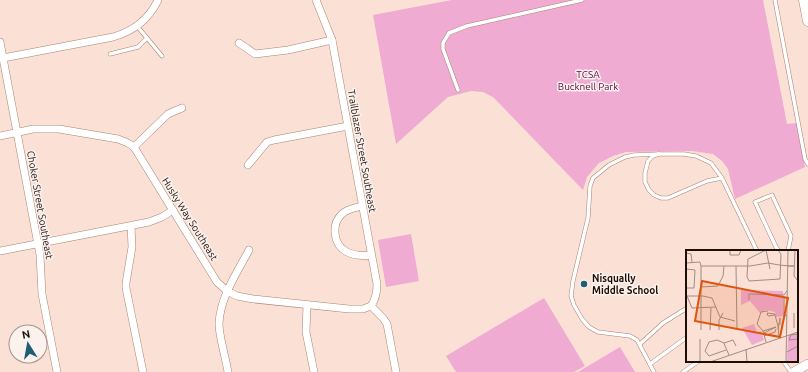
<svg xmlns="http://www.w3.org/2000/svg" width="808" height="372" viewBox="0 0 808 372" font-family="Ubuntu,sans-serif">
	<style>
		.green { fill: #efabd2 }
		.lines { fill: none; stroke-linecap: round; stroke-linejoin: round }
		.lane-casing { stroke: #aa8372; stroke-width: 4.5 }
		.street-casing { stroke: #aa8372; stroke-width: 8 }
		.secondary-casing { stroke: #aa8372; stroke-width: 10 }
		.primary-casing { stroke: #aa8372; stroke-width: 11 }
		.lane { stroke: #fff; stroke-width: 3.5 }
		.street { stroke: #fff; stroke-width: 7 }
		.secondary { stroke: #fff; stroke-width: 9 }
		.primary { stroke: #fff; stroke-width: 10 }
		.poi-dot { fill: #1d5e73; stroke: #fbf2ee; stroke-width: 1.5 }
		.labels { text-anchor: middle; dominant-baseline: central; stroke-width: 3; stroke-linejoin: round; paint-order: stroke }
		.park-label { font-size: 10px; fill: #590841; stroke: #fbf2ee }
		.street-label { font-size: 10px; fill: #1c0d07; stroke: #fbf2ee }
		.poi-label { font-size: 10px; font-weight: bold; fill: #1c0d07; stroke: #fbf2ee; text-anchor: start }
		.inset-road { fill: none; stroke: #a28c83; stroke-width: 1 }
		.view { fill: #de550c; fill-opacity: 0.15; stroke: #de550c; stroke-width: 2 }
		.inset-edge { fill: none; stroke: #1c0d07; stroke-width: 2 }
	</style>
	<rect width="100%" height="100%" fill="#fbe0d5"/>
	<g class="green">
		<polygon points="452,0 763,0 787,124 797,123 805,167 735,199 728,169 722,161 713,154 692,151 626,152 613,156 599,163 587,177 583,190 493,97 483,92 471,91 448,97 396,144 373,15"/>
		<polygon points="411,234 419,281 386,287 378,240"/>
		<polygon points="544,298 585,366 574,372 456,372 446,356"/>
		<polygon points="620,347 635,372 578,372"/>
	</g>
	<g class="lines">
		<g class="lane-casing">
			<g id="lane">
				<polyline points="775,0 805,159 808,164"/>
				<polyline points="137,26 162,56"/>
				<polyline points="110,54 138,47 147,38"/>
				<polyline points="458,90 443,49 443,43 449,33 467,26 582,0"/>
				<polyline points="722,178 707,181 668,198 661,198 654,195 649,190 645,182 645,173 648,161 653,156 659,154 684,154 696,156 711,163 722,178 757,251"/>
				<polyline points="779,251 776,247 755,202 772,195 791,236 788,251"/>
				<polyline points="640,344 663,323 687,308"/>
				<polyline points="783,361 791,372"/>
				<polyline points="650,364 687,337"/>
				<polyline points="654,372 637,340 630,336 598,332 589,327 582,319 574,305 571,296 573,281 588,218 590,186 593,178 609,165 625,157 634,155 659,154"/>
				<polyline points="683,372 699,361"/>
			</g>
		</g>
		<g class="street-casing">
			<g id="street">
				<path d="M316,0L332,40L377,284C377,293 376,299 371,306"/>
				<polyline points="0,42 40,255 42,294 57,372"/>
				<polyline points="239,43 255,54 288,50 332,40"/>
				<path d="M3,58L113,37C134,31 149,19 158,0"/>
				<polyline points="0,136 33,129 59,129 118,139 128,143 134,147 217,282 227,291 237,296 253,299 349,309 363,309 371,306"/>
				<polyline points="134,147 168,114 182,108"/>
				<polyline points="248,165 267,142 274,140 348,126"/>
				<path d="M362,206C355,208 347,209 342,214C331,224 333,245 347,252C355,256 363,256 371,255"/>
				<polyline points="131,226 132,247 126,283 126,288 143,372"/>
				<polyline points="0,251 149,222 162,217 173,210"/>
				<polyline points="307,305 306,332 314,372"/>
				<polyline points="371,306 383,318 387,324 396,372"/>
				<path d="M228,372C226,359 219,336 219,324C220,297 237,273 249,250"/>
			</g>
		</g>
		<g class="secondary-casing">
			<polyline id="secondary" points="794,372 808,364"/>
		</g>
		<g class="primary-casing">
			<polyline id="primary" points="804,0 808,21"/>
		</g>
		<use href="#lane" class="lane"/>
		<use href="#street" class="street"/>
		<use href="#secondary" class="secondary"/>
		<use href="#primary" class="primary"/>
	</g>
	<circle class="poi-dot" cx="584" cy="284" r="4"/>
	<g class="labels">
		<g class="park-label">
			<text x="588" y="74">TCSA<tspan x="588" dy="12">Bucknell Park</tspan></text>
		</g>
		<g class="street-label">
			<text transform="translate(362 151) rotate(80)">Trailblazer Street Southeast</text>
			<text transform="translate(40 205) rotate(80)">Choker Street Southeast</text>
			<text transform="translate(190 219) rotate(58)">Husky Way Southeast</text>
		</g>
		<g class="poi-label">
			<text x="592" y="278">Nisqually<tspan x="592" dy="12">Middle School</tspan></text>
		</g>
	</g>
	<g transform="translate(686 250)">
		<rect width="112" height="112" fill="#fbe0d5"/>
		<path d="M55,40L97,41L98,66L90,67L89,62L80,60L74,63L64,51L55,55ZM68,74L71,82L75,81L78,90L66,95L56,78ZM112,83V112H101L102,85Z" fill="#efabd2"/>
		<path class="inset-road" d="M44,0V5H53L55,0M80,0L62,9L61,27L63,31L94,29L95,4L92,0M80,0L84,19M109,0L108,26L112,31M0,3L5,4L6,12M0,13L14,12L15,16M15,16H64L82,13L93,15L104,16H108H102M50,16L51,80M0,19L9,20L8,38H0M15,37L32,36L37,26L38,16M0,46H17L26,48L34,67L49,71M1,46L6,58L30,57M98,46V65L101,66M63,50V44L98,45L101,41M108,63V78M89,65L82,66L81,63L89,64V65L92,76L93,87M92,79L94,68V75M15,80V16M24,80L25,58M33,80V70L37,63M77,81L90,77L78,83M112,84L105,85L103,90L112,89M78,86L89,82L90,79M14,89V112M80,92L77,81L71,74L75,62L82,61M38,93L47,90L50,96M60,99L61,112M40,100L23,106L19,101L23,92L31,90L38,93L39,96L43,105M101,102L112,96M24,112L112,82M100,112L102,0"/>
		<path class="view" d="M16,31L102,48L94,87L9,71Z"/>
		<rect width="112" height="112" class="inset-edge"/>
	</g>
	<g transform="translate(28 344) rotate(349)"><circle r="19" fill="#fbf2ee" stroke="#a29692"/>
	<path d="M0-3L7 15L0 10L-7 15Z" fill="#1d5e73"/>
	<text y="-6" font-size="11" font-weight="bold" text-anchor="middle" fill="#1c0d07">N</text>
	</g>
</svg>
